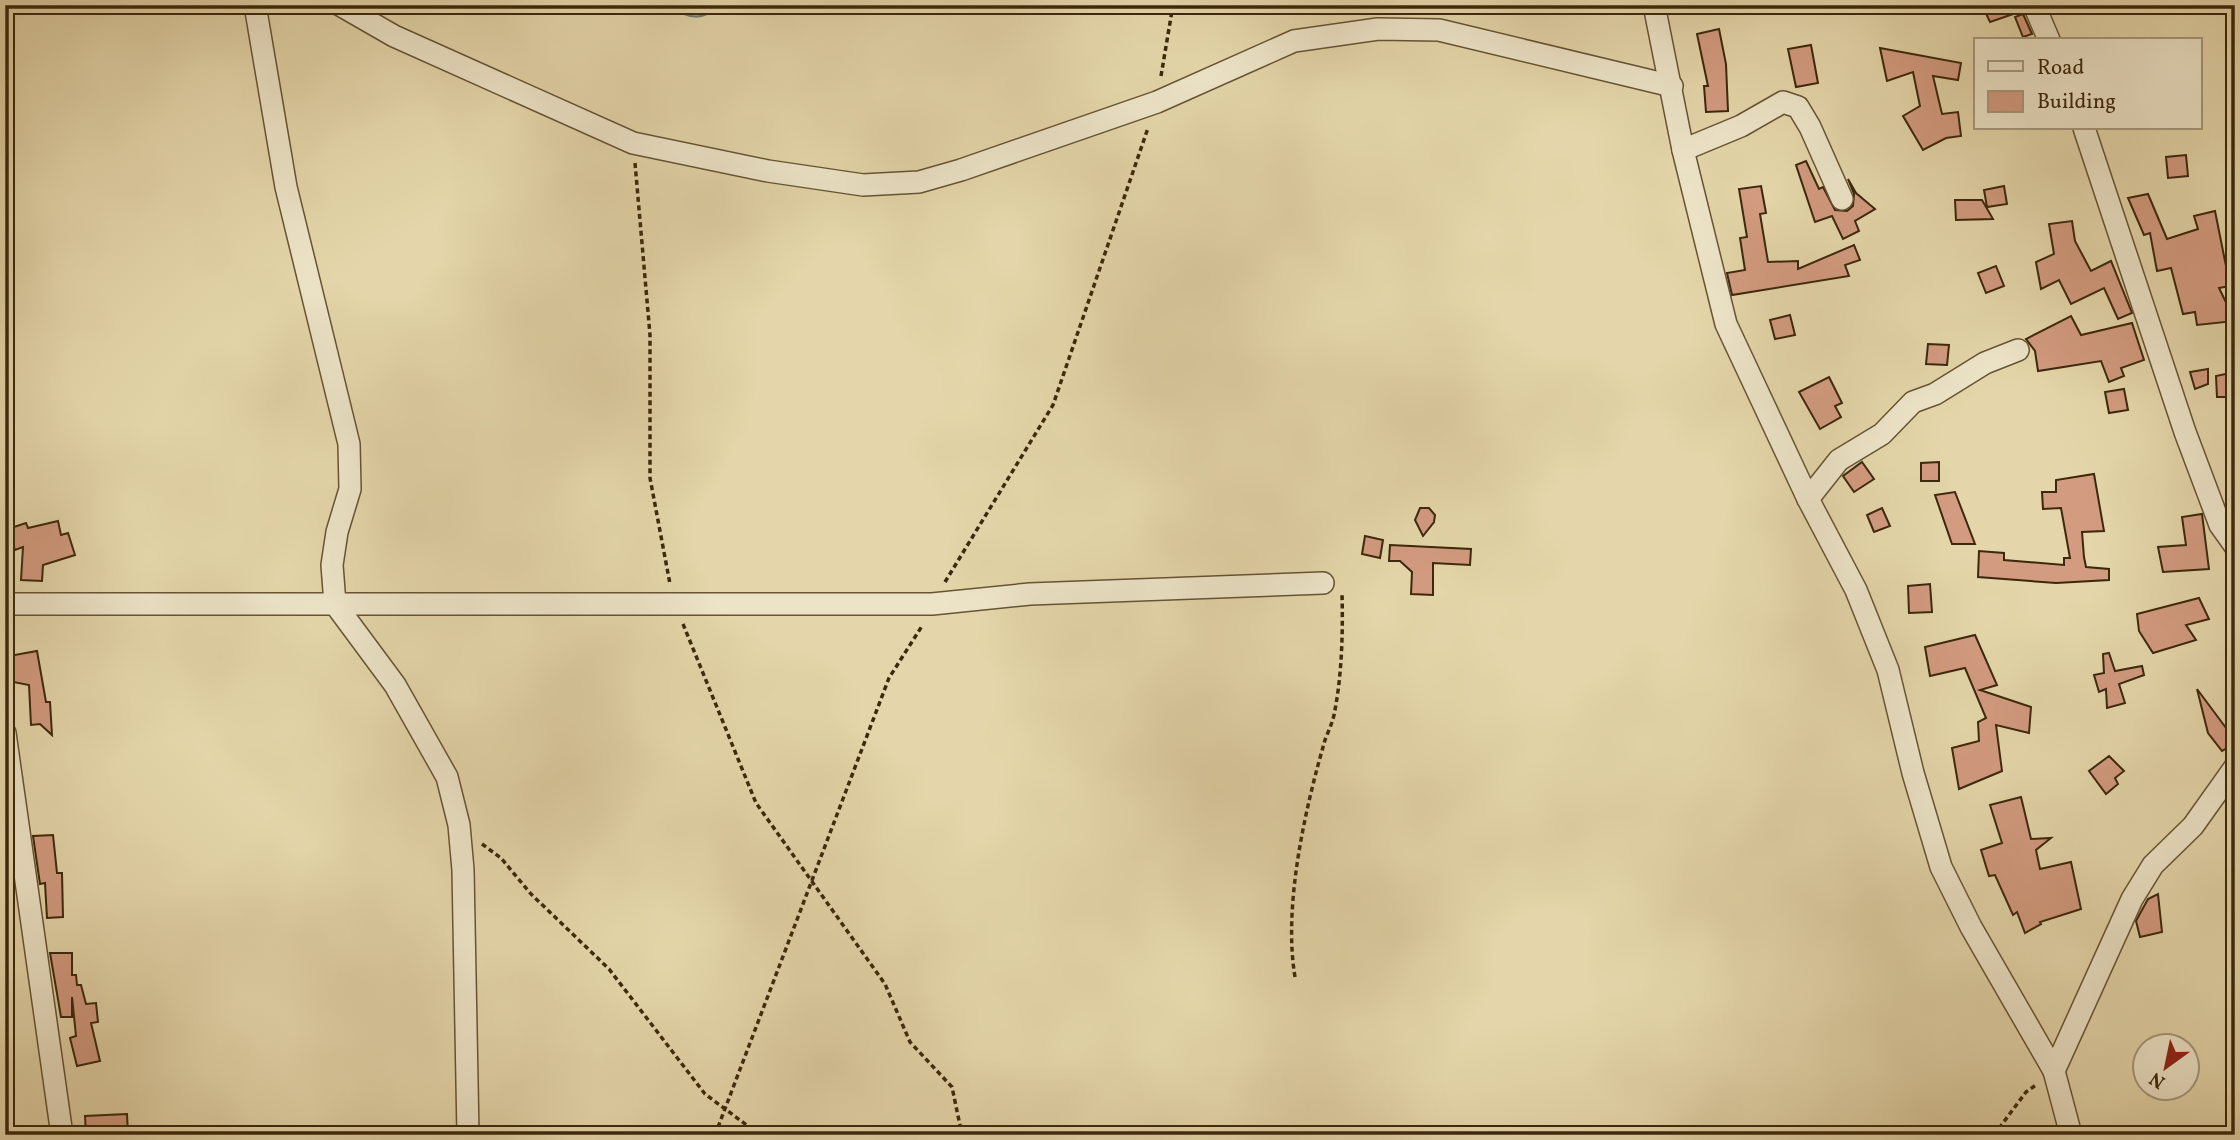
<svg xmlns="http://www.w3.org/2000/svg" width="2240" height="1140" viewBox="0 0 2240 1140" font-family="Vollkorn,serif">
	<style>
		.water { fill: #96b8ae; stroke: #727e6d; stroke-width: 2 }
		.building { fill: #d39b80; stroke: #3c280b; stroke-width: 2 }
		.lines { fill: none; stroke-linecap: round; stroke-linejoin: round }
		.minor-casing { stroke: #665433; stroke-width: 24 }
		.path { stroke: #3c280b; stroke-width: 3.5; stroke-dasharray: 5 3.5; stroke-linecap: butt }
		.minor { stroke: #ede4c8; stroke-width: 21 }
	</style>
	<rect width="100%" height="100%" fill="#e4d6aa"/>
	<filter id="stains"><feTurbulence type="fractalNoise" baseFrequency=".00286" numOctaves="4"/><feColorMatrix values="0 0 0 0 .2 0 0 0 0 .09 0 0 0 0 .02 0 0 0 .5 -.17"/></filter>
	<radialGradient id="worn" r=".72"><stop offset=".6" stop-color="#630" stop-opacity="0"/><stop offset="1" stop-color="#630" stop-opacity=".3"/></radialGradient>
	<path class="water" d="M673,5H718C704,21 687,20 673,5Z"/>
	<g class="building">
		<polygon points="1982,5 2021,5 2022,11 1990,22"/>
		<polygon points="2023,14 2032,34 2023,37 2015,17"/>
		<polygon points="1719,29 1726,64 1728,111 1706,112 1704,86 1708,86 1697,34"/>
		<polygon points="1811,45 1818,83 1796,87 1788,49"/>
		<polygon points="1880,48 1961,63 1958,80 1933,76 1942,114 1958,112 1961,136 1946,138 1923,150 1903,116 1920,106 1913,72 1887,81"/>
		<polygon points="2186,155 2188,176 2168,178 2166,157"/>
		<polygon points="1806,161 1819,189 1823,187 1835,210 1847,211 1853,206 1854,194 1848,179 1856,193 1875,209 1855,221 1859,231 1843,239 1832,216 1815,222 1796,165"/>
		<polygon points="1761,186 1766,213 1760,214 1768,262 1798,261 1798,269 1854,245 1860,260 1845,265 1849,276 1732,295 1727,273 1745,270 1740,238 1747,237 1739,189"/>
		<polygon points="2004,186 2007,204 1987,207 1984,190"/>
		<polygon points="2148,194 2167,239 2198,229 2194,216 2215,211 2230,286 2219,288 2235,321 2197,325 2195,312 2183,314 2171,268 2157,271 2150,233 2144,235 2128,198"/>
		<polygon points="1955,200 1982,200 1993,219 1956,220"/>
		<polygon points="2072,221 2075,241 2091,271 2111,261 2132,313 2118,319 2104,288 2071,304 2059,280 2041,289 2036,262 2054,254 2049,224"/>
		<polygon points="1996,266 2004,286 1986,293 1978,273"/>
		<polygon points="1790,315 1795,335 1775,339 1770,320"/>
		<polygon points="2071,316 2081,335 2132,323 2144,360 2121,368 2124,376 2109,382 2101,361 2038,371 2035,351 2026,339"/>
		<polygon points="1928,344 1949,345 1947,365 1926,364"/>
		<polygon points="2208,369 2208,384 2195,389 2190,372"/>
		<polygon points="2235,372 2235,397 2217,397 2216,376"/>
		<polygon points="1829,377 1842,403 1835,406 1841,417 1820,429 1799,392"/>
		<polygon points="2124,389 2128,410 2109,413 2105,392"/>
		<polygon points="1862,462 1874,479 1854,492 1843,476"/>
		<polygon points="1939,462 1939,481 1921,481 1921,463"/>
		<polygon points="2094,474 2104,531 2082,532 2084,557 2086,567 2109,569 2109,580 2056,583 1978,577 1979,551 2004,553 2004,560 2064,565 2064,558 2070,558 2061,508 2043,509 2042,492 2056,492 2056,480"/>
		<polygon points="1955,492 1975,544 1952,544 1935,495"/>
		<polygon points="1420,508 1429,508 1435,515 1434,522 1423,536 1415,520"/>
		<polygon points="1882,508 1890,526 1874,532 1867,515"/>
		<polygon points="2202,514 2209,569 2163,572 2158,547 2186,545 2182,517"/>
		<polygon points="58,521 61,535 68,533 75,555 43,565 42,581 21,580 23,547 15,550 8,529 26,523 28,528"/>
		<polygon points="1365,536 1383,540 1380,558 1362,554"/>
		<polygon points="1390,545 1471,549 1470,565 1433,563 1433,595 1411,594 1412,572 1400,561 1389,561"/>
		<polygon points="1930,584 1932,612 1909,613 1908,586"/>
		<polygon points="2199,598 2209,619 2186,625 2196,640 2153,653 2139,631 2137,614"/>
		<polygon points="1975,635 1997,685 1980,690 2031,707 2029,733 1996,725 2002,771 1959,789 1952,748 1979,741 1978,722 1986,718 1965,668 1930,676 1925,647"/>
		<polygon points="37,651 46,702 50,702 52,735 40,724 31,725 29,685 13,682 9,656"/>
		<polygon points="2109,653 2115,671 2142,666 2144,675 2119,684 2125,703 2107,708 2106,689 2099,692 2094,675 2104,673 2103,654"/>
		<polygon points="2197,689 2235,740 2235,743 2222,751 2208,733"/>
		<polygon points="2109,756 2124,771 2115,778 2118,784 2106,794 2089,771"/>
		<polygon points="2021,797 2031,839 2051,838 2036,850 2040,869 2071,862 2081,909 2040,922 2041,924 2025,933 2017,912 2013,915 1995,875 1989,876 1981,850 2002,843 1990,805"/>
		<polygon points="53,835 57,873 62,873 63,917 47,918 45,883 40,884 33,836"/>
		<polygon points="2158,894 2162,932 2140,937 2136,921 2148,899"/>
		<polygon points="50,953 72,953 72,975 76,975 77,985 81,985 86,1004 96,1003 98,1022 91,1023 100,1061 77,1066 70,1038 76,1036 72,997 72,1017 61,1017"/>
		<polygon points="127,1114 128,1135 86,1135 85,1116"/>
	</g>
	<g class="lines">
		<g class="minor-casing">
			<g id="minor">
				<polyline points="255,5 286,187 349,444 350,489 337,532 332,565 335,604 395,685 447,777 459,825 463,870 468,1135"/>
				<polyline points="340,5 394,36 633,143 768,171 863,185 919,182 961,170 1157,102 1294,41 1378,29 1439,30 1672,86"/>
				<polyline points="1654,5 1683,150 1726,324 1808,499 1856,590 1888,670 1913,773 1941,867 1971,927 2054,1071 2071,1135"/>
				<polyline points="2034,5 2049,40"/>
				<polyline points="2084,128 2185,432 2220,525 2235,546"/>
				<polyline points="1683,150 1741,126 1783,102 1798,107 1810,127 1842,199"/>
				<polyline points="1808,499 1839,460 1882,434 1913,402 1935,394 1985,363 2018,350"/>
				<polyline points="5,604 932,604 1030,594 1323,583"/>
				<polyline points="5,733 62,1135"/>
				<polyline points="2054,1071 2132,899 2153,865 2193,826 2235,767"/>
			</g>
		</g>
		<g class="path">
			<polyline points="1161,76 1173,5"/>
			<polyline points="635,163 650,335 650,478 670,584"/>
			<polyline points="945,582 1053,405 1148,128"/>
			<polyline points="683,624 756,803 885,984 910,1042 952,1087 962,1135"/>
			<polyline points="482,844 501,858 531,894 609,969 705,1094 760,1135"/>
			<path d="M1295,977C1283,906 1305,809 1325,740C1328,732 1332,724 1334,715C1342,676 1343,632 1342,593"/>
			<polyline points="715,1135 889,678 922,626"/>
			<polyline points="1994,1135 2026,1092 2036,1085"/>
		</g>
		<use href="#minor" class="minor"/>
	</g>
	<rect width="2240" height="1140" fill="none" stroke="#e4d6aa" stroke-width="28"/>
	<rect x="7" y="7" width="2226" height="1126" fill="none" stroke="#3c280b" stroke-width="3.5"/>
	<rect x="14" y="14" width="2212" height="1112" fill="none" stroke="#3c280b" stroke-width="2"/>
	<rect x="1974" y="38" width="228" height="91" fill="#ede4c8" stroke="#a6997c" stroke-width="2"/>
	<rect x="1988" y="61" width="35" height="10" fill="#ede4c8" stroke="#a6997c" stroke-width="2"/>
	<text x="2037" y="74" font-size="21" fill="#3c280b">Road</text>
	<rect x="1988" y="91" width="35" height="21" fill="#d39b80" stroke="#a6997c" stroke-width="2"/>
	<text x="2037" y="108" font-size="21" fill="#3c280b">Building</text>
	<g transform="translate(2166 1067) rotate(213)"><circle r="33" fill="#ede4c8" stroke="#a6997c" stroke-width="2"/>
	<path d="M0-5L12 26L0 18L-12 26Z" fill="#8f2418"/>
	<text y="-10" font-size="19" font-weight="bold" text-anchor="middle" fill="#3c280b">N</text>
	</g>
	<rect width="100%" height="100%" filter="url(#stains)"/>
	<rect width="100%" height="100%" fill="url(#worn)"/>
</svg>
